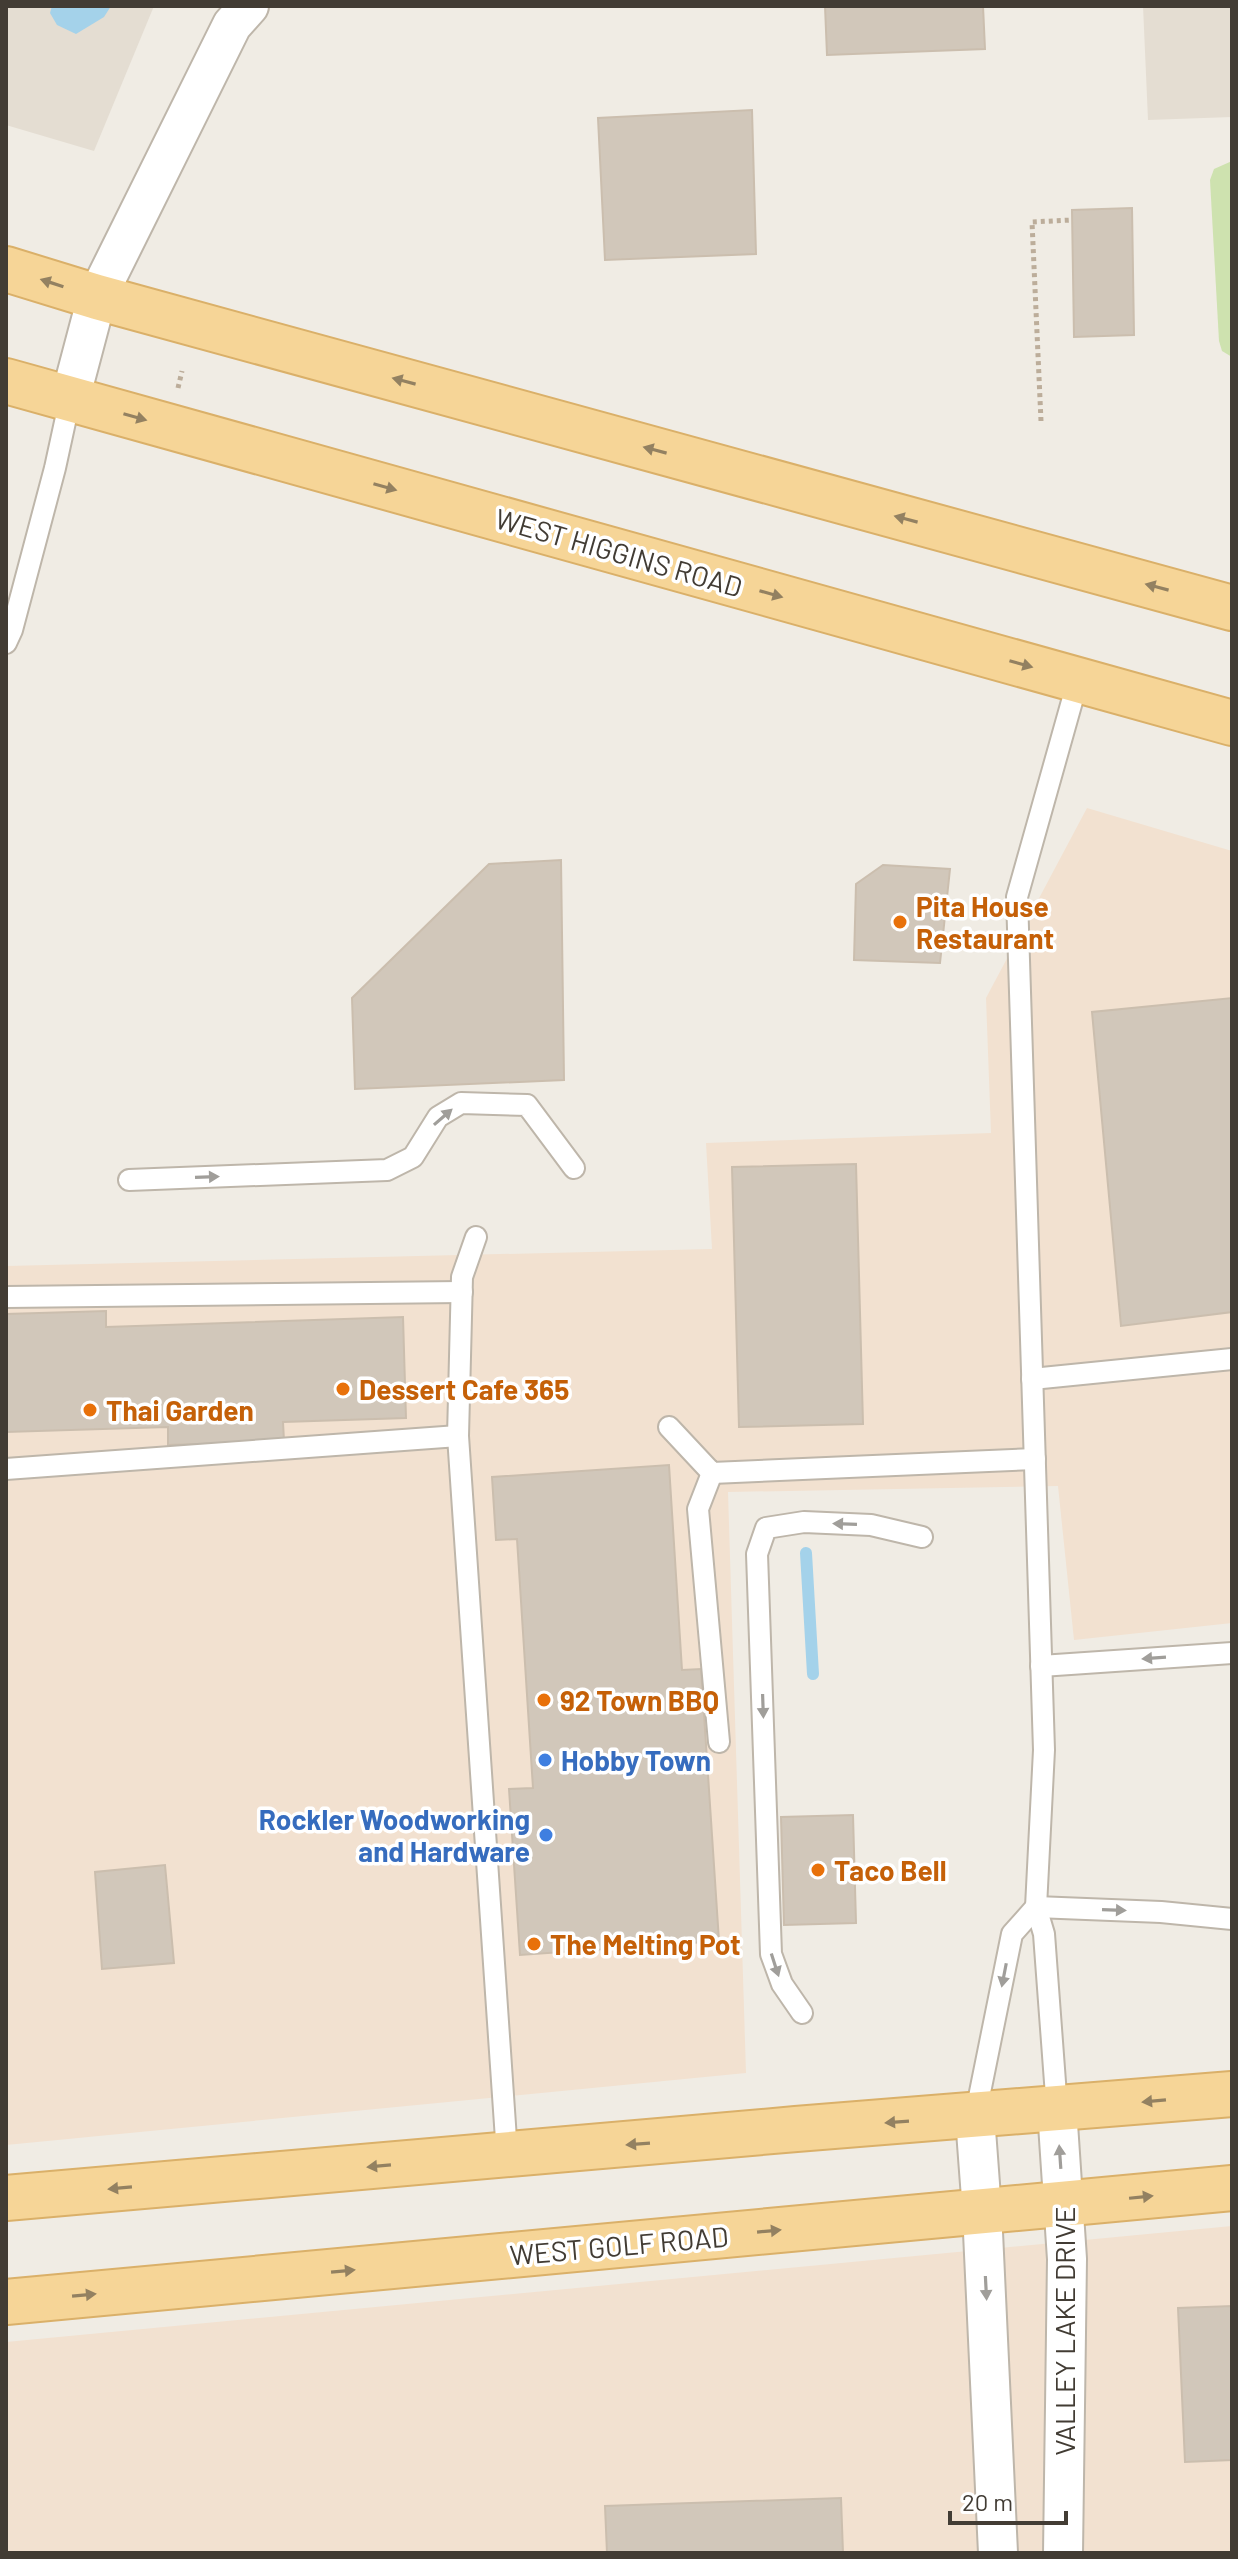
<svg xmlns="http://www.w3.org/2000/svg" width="1238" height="2559" viewBox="0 0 1238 2559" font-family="Barlow,sans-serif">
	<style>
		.residential { fill: #e4ddd2 }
		.commercial { fill: #f2e1d0 }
		.green { fill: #cee2af }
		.water { fill: #a4d2ea }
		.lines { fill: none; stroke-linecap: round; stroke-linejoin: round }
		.stream { stroke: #a4d2ea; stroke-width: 12 }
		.building { fill: #d1c7ba; stroke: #cbbeae; stroke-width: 2 }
		.service-casing { stroke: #beb6aa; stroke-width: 24 }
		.minor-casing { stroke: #beb6aa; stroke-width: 42 }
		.primary-casing { stroke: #dab069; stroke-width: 48 }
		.path { stroke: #bcad9a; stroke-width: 5; stroke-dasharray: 4 4; stroke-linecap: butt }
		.service { stroke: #fff; stroke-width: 20 }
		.minor { stroke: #fff; stroke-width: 38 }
		.primary { stroke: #f6d597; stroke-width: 44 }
		.oneway { fill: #938161 }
		.oneway2 { fill: #a09e9a }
		.food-dot { fill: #e8710a; stroke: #fff; stroke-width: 3 }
		.shop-dot { fill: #3f7fe0; stroke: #fff; stroke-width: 3 }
		.labels { text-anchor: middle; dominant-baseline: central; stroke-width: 7; stroke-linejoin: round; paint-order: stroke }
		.street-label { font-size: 28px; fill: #423c34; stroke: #fff }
		.food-label { font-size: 28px; font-weight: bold; fill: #c56008; stroke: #fff; text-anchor: start }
		.shop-label { font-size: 28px; font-weight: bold; fill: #366cbe; stroke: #fff; text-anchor: start }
	</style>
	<rect width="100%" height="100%" fill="#f0ece4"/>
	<g class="residential">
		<polygon points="6,6 154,6 94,151 6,125"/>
		<polygon points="1143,6 1232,6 1232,117 1148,120"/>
	</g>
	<g class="commercial">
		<polygon points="1087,808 1232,851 1232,1623 1074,1640 1058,1486 728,1492 746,2073 6,2145 6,1266 712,1249 706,1143 991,1133 986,998"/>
		<polygon points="1232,2226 1232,2553 6,2553 6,2342"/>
	</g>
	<polygon class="green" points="1232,161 1232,357 1222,351 1219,341 1210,180 1214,169"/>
	<polygon class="water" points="52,6 111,6 104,17 76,34 57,25 50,13"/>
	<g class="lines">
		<polyline class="stream" points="806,1553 813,1674"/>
	</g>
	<g class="building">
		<polygon points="825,6 983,6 985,49 827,55"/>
		<polygon points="752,110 756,254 605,260 598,118"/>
		<polygon points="1132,208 1134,335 1074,337 1072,210"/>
		<polygon points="561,860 564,1080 355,1089 352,998 489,864"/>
		<polygon points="883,865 950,869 940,963 854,960 856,884"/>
		<polygon points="1232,998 1232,1312 1121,1326 1092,1012"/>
		<polygon points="856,1164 863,1424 739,1427 732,1167"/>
		<polygon points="106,1311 106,1327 403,1317 406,1418 283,1422 284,1441 168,1445 168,1427 6,1432 6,1314"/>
		<polygon points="669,1465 682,1670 701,1669 719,1941 520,1955 509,1789 533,1788 517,1539 496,1540 492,1477"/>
		<polygon points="853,1815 856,1923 784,1925 781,1817"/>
		<polygon points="165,1865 174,1963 102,1969 95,1872"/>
		<polygon points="1232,2306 1232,2460 1185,2462 1178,2308"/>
		<polygon points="841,2498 843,2553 607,2553 605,2506"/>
	</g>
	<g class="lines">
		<g class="service-casing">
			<g id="service">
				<polyline points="6,643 12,630 55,468 70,399"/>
				<polyline points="129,1180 387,1170 413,1157 438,1117 461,1103 527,1105 574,1168"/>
				<polyline points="6,1297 462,1292"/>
				<polyline points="1032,1379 1232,1359"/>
				<polyline points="669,1427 712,1473 1035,1459"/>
				<polyline points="458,1436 462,1277 476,1237"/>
				<polyline points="6,1469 458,1436 507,2154"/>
				<polyline points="712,1473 698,1509 719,1742"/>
				<polyline points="1041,1666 1232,1653"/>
				<polyline points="1036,1907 1161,1912 1232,1919"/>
				<polyline points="802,2013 782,1984 771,1954 757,1554 766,1528 804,1522 871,1525 922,1537"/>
				<polyline points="1057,2109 1044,1934 1036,1907 1044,1750 1017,897 1078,680"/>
				<polyline points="975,2117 1012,1934 1036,1907"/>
			</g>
		</g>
		<g class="minor-casing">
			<g id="minor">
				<polyline points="70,399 97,297 232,25 249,6"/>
				<polyline points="1057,2109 1067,2259 1063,2553"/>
				<polyline points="975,2117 982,2211 998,2553"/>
			</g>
		</g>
		<g class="primary-casing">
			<g id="primary">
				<polyline points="6,269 97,297 1232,608"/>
				<polyline points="6,381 1232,723"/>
				<polyline points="6,2198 796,2129 1232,2094"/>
				<polyline points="6,2302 1232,2188"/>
			</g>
		</g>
		<g class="path">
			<polyline points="178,388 182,371"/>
			<polyline points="1041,421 1032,222 1072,220"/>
		</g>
		<use href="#service" class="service"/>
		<use href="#minor" class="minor"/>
		<use href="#primary" class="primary"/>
	</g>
	<defs><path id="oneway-solid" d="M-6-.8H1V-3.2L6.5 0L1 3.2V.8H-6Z" transform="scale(2)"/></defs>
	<g class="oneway">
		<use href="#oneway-solid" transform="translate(52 283) rotate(-162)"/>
		<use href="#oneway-solid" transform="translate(404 381) rotate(-165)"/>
		<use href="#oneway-solid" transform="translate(135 417) rotate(16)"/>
		<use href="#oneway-solid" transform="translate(655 450) rotate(-165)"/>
		<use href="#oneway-solid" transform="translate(385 487) rotate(16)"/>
		<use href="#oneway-solid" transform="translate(906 519) rotate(-165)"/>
		<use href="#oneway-solid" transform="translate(1157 587) rotate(-165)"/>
		<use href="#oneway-solid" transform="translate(771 594) rotate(16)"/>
		<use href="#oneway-solid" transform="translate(1021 664) rotate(16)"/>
		<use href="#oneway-solid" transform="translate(1154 2101) rotate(175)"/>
		<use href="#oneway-solid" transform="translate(897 2122) rotate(176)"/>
		<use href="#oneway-solid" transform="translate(638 2144) rotate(176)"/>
		<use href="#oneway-solid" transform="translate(379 2166) rotate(175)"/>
		<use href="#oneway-solid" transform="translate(120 2188) rotate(175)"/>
		<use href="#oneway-solid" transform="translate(1141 2197) rotate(-6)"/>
		<use href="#oneway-solid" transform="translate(769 2231) rotate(-5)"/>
		<use href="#oneway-solid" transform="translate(343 2271) rotate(-5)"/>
		<use href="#oneway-solid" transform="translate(84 2295) rotate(-5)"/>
	</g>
	<g class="oneway2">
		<use href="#oneway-solid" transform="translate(443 1117) rotate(-41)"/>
		<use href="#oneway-solid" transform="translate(207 1177) rotate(-2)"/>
		<use href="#oneway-solid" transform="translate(845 1524) rotate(-178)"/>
		<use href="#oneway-solid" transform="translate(1154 1658) rotate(176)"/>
		<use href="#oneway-solid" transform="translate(763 1706) rotate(88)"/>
		<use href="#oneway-solid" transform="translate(1114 1910) rotate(2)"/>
		<use href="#oneway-solid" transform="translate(775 1965) rotate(72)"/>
		<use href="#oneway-solid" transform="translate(1004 1975) rotate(101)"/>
		<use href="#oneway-solid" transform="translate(1060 2157) rotate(-94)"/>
		<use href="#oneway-solid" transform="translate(986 2288) rotate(87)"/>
	</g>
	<g class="food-dot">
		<circle cx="900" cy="922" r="8"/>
		<circle cx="343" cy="1389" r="8"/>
		<circle cx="90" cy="1410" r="8"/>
		<circle cx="544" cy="1700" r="8"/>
		<circle cx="818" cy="1870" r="8"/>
		<circle cx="534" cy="1944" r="8"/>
	</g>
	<g class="shop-dot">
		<circle cx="545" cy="1760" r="8"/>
		<circle cx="546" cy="1835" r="8"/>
	</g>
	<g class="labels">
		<g class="street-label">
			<text transform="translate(619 552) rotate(16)">WEST HIGGINS ROAD</text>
			<text transform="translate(619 2245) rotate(-5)">WEST GOLF ROAD</text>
			<text transform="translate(1064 2331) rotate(-90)">VALLEY LAKE DRIVE</text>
		</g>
		<g class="food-label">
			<text x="916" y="906">Pita House<tspan x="916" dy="32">Restaurant</tspan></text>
			<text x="359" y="1389">Dessert Cafe 365</text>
			<text x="106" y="1410">Thai Garden</text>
			<text x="560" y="1700">92 Town BBQ</text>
			<text x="834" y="1870">Taco Bell</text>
			<text x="550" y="1944">The Melting Pot</text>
		</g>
		<g class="shop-label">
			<text x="561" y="1760">Hobby Town</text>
			<text x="530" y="1819" text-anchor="end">Rockler Woodworking<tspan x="530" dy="32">and Hardware</tspan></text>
		</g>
	</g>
	<rect width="1238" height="2559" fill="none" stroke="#423c34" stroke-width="16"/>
	<path d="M950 2511v12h116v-12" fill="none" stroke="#423c34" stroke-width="4"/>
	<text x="962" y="2511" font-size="24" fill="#423c34" stroke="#ffffff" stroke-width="6" paint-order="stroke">20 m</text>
</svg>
